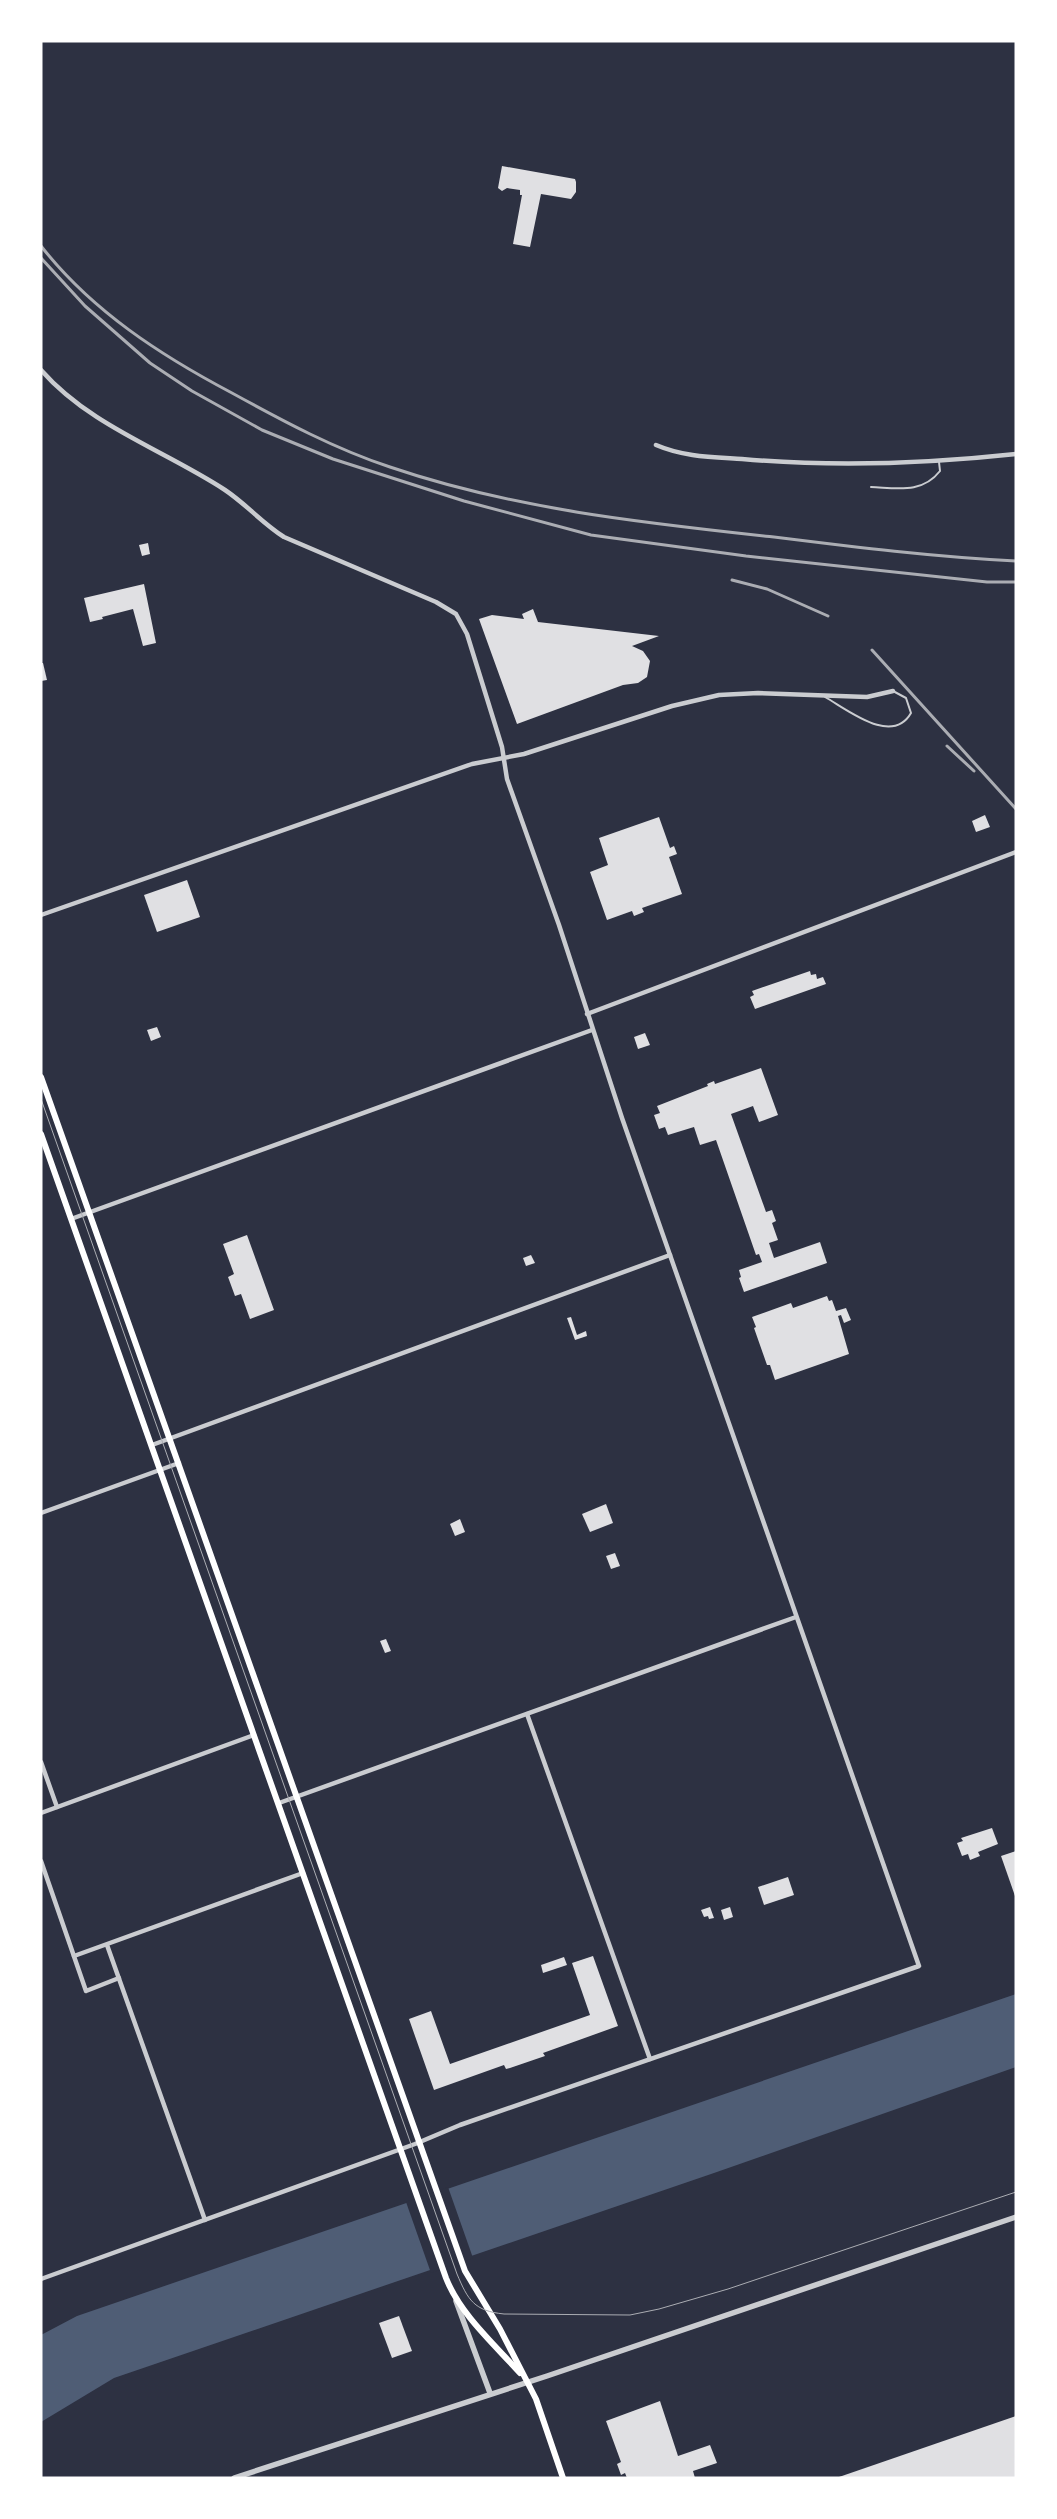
<svg xmlns="http://www.w3.org/2000/svg" width="1057" height="2519" viewBox="0 0 1057 2519" font-family="'Alegreya Sans',sans-serif">
	<style>
		.water { fill: #4f5d75 }
		.pier { fill: #2d3142 }
		.building { fill: #e0e0e3 }
		.lines { fill: none; stroke-linecap: round; stroke-linejoin: round }
		.service { stroke: #caccd0; stroke-width: 2 }
		.minor { stroke: #caccd0; stroke-width: 4.5 }
		.tertiary { stroke: #caccd0; stroke-width: 5.5 }
		.secondary { stroke: #fff; stroke-width: 6 }
		.tram { stroke: #abadb3; stroke-width: 1 }
		.rail { stroke: #abadb3; stroke-width: 3 }
	</style>
	<rect width="100%" height="100%" fill="#2d3142"/>
	<polygon class="water" points="1016,1994 1016,2067 714,2173 114,2378 41,2422 41,2335 77,2316"/>
	<polygon class="pier" points="448,2187 473,2258 431,2273 406,2202"/>
	<g class="building">
		<polygon points="502,166 575,179 576,182 576,192 571,199 541,194 530,247 513,244 522,195 520,195 520,190 507,188 502,191 498,188"/>
		<polygon points="148,543 150,554 142,556 139,545"/>
		<polygon points="144,584 156,643 143,646 133,609 102,617 103,619 90,622 84,598"/>
		<polygon points="533,609 538,622 659,636 632,646 643,651 650,661 647,677 638,683 623,685 517,724 479,619 492,615 524,619 522,614"/>
		<polygon points="41,663 43,663 47,680 41,681"/>
		<polygon points="985,815 990,827 976,832 972,821"/>
		<polygon points="659,817 670,848 674,846 677,854 669,857 682,894 642,908 644,912 634,916 632,911 607,920 590,872 608,865 599,838"/>
		<polygon points="187,880 200,917 157,932 144,895"/>
		<polygon points="810,971 811,975 816,974 817,979 823,977 826,984 755,1009 750,997 754,995 752,991"/>
		<polygon points="157,1027 161,1037 151,1041 147,1030"/>
		<polygon points="645,1033 650,1045 638,1049 634,1037"/>
		<polygon points="761,1068 778,1115 759,1122 753,1106 731,1114 766,1212 772,1210 776,1221 772,1223 778,1240 769,1243 774,1258 820,1242 827,1263 744,1292 739,1278 741,1277 739,1270 762,1262 759,1254 756,1255 716,1140 700,1145 694,1127 668,1135 665,1127 659,1129 654,1115 660,1113 657,1106 708,1086 707,1084 714,1081 715,1084"/>
		<polygon points="247,1235 274,1310 250,1319 241,1294 235,1296 228,1277 234,1274 223,1244"/>
		<polygon points="531,1255 535,1263 526,1266 523,1258"/>
		<polygon points="827,1296 829,1301 832,1300 836,1311 846,1308 851,1320 844,1323 841,1315 838,1316 849,1354 775,1380 770,1365 767,1365 754,1328 756,1327 752,1317 791,1303 793,1308"/>
		<polygon points="571,1317 577,1335 586,1331 587,1336 575,1340 567,1318"/>
		<polygon points="606,1504 613,1523 590,1532 582,1514"/>
		<polygon points="460,1519 465,1532 455,1536 450,1524"/>
		<polygon points="615,1553 620,1566 611,1569 606,1556"/>
		<polygon points="386,1639 391,1651 385,1653 380,1641"/>
		<polygon points="992,1828 998,1844 978,1852 980,1856 970,1860 968,1854 962,1856 957,1843 963,1841 961,1838"/>
		<polygon points="1016,1851 1016,1896 1015,1896 1001,1856"/>
		<polygon points="788,1877 794,1895 764,1905 758,1887"/>
		<polygon points="710,1907 714,1918 709,1919 708,1916 704,1917 701,1910"/>
		<polygon points="730,1907 733,1917 724,1920 721,1910"/>
		<polygon points="593,1956 618,2026 543,2053 545,2056 510,2068 506,2069 504,2065 434,2090 409,2019 431,2011 450,2064 590,2015 572,1963"/>
		<polygon points="564,1957 567,1965 543,1973 541,1965"/>
		<polygon points="399,2316 412,2351 392,2358 379,2323"/>
		<polygon points="660,2401 678,2456 710,2445 717,2463 693,2471 695,2478 627,2478 625,2473 621,2475 617,2464 621,2462 606,2421"/>
		<polygon points="1016,2416 1016,2478 839,2478 839,2477"/>
	</g>
	<g class="lines">
		<g class="service">
			<path d="M871,487C897,488 922,494 940,471L939,462"/>
			<path d="M825,697C848,710 892,746 911,713L906,698L893,691"/>
		</g>
		<g class="minor">
			<path d="M41,370C90,426 164,450 225,490C246,504 262,523 284,537L436,602L456,614L467,634L502,747L507,779L559,925L622,1118L919,1966L460,2125L415,2144L41,2279"/>
			<path d="M656,445C684,457 712,457 742,459C833,467 924,464 1016,454"/>
			<polyline points="41,915 472,764 524,754 672,706 719,695 758,693 867,697 893,691"/>
			<polyline points="587,1014 1016,852"/>
			<polyline points="71,1219 592,1030"/>
			<polyline points="152,1445 670,1255"/>
			<polyline points="41,1513 179,1463"/>
			<polyline points="527,1714 650,2059"/>
			<polyline points="41,1762 57,1807"/>
			<polyline points="279,1803 796,1617"/>
			<polyline points="41,1813 254,1735"/>
			<polyline points="41,1861 86,1991 119,1978"/>
			<polyline points="107,1945 205,2220"/>
			<polyline points="74,1956 303,1873"/>
		</g>
		<g class="tertiary">
			<polyline points="456,2301 490,2393"/>
			<polyline points="234,2478 547,2376 1016,2217"/>
		</g>
		<g class="secondary">
			<polyline points="41,1077 465,2271 500,2329 536,2399 563,2478"/>
			<path d="M41,1134L446,2278C460,2314 494,2344 520,2373"/>
		</g>
		<path class="tram" d="M41,1099L457,2274C468,2300 474,2311 504,2314L630,2315L659,2309L728,2289L1016,2192"/>
		<g class="rail">
			<path d="M41,246C92,311 160,355 232,393C283,421 335,449 390,467C513,509 645,523 774,537C854,547 935,557 1016,561"/>
			<polyline points="41,258 85,306 150,363 192,391 262,430 333,459 464,501 591,535 746,556 987,582 1016,582"/>
			<polyline points="732,580 767,589 828,616"/>
			<polyline points="872,650 1016,809"/>
			<polyline points="947,746 974,771"/>
		</g>
	</g>
	<rect width="1057" height="2519" fill="none" stroke="#ffffff" stroke-width="85"/>
</svg>
